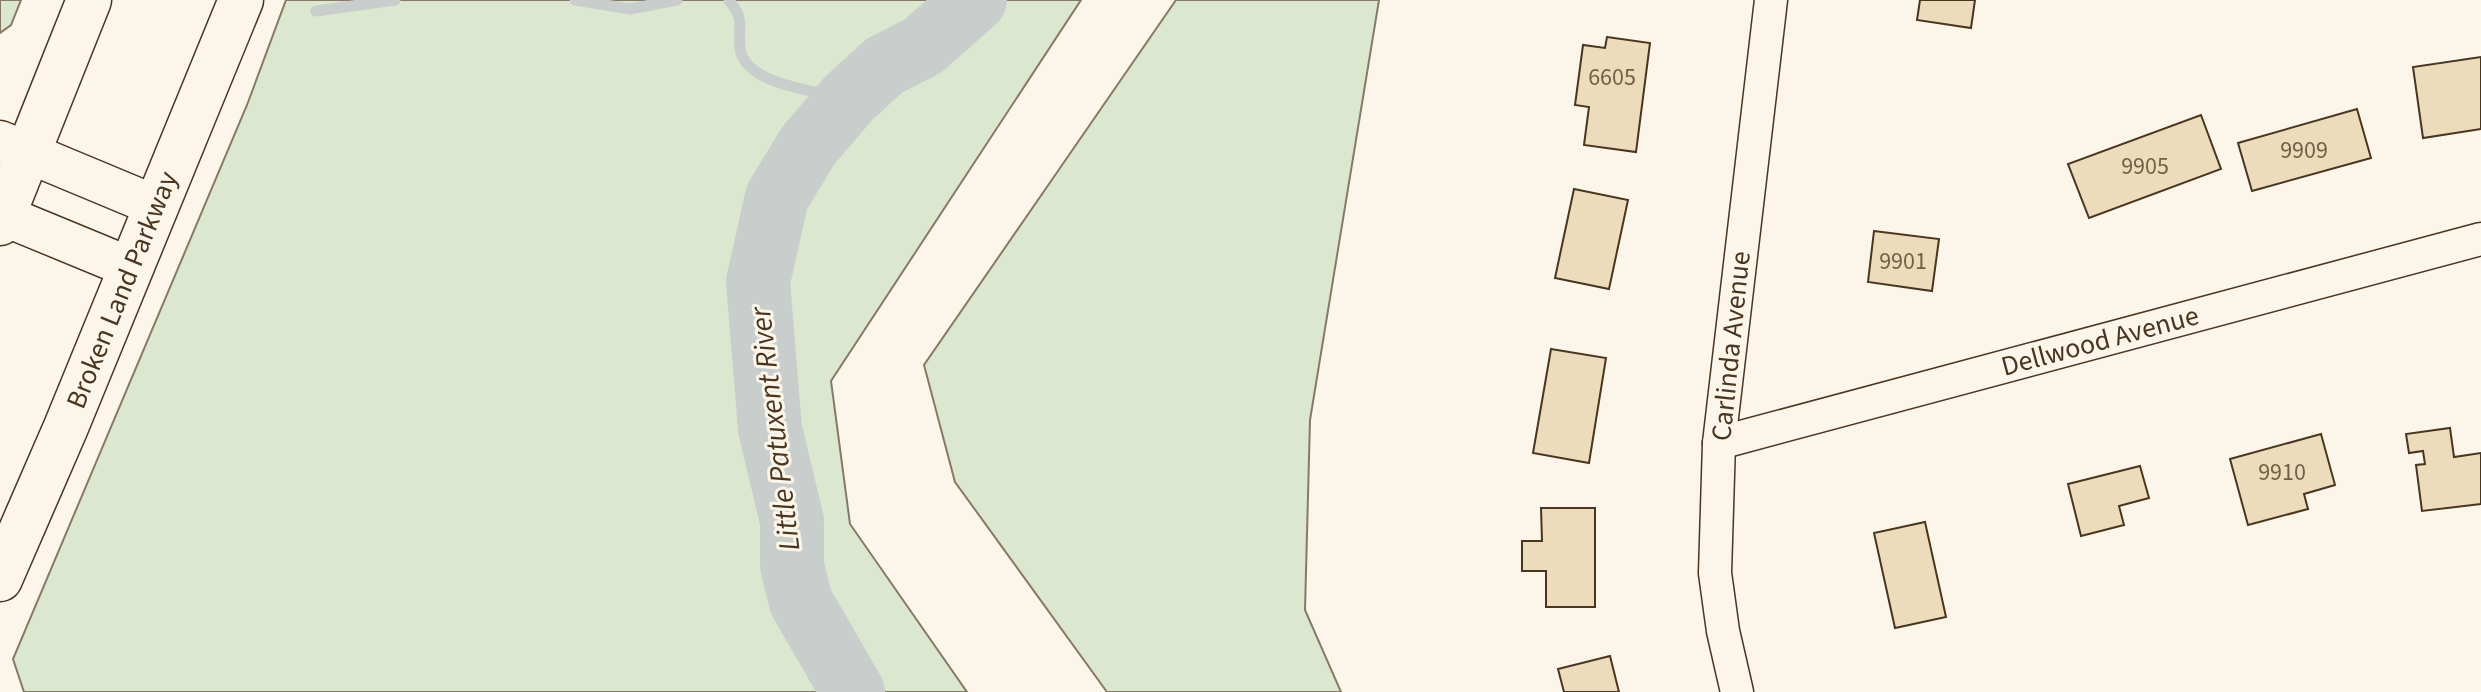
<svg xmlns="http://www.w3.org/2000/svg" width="2481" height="692" viewBox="0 0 2481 692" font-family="'Source Sans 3',sans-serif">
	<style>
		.green { fill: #dce7d0; stroke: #887966; stroke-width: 2 }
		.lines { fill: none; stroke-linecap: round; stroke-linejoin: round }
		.stream { stroke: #c9cecd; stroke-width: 11 }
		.river { stroke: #c9cecd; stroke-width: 64 }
		.building { fill: #ecdcbc; stroke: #4a3520; stroke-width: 2 }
		.minor-casing { stroke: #4a3520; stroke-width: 35 }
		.tertiary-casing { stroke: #4a3520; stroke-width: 43 }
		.primary-casing { stroke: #4a3520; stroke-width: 47 }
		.minor { stroke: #fbf6e9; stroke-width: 32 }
		.tertiary { stroke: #fbf6e9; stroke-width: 40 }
		.primary { stroke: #fbf6e9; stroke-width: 44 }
		.labels { text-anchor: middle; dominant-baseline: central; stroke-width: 6; stroke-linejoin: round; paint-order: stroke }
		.number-label { font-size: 24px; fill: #725f47 }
		.street-label { font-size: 28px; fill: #4a3520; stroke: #fbf6e9 }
		.water-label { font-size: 30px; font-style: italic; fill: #4a3520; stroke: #fbf6e9 }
	</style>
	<rect width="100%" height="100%" fill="#fbf6e9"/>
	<g class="green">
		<polygon points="0,0 21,0 11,25 0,33"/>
		<polygon points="286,0 1081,0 831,381 850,524 967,692 24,692 13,659 247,105"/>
		<polygon points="1176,0 1379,0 1310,420 1305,610 1341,692 1107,692 955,482 924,365"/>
	</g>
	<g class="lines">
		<g class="stream">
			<polyline points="575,0 630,9 677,0"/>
			<path d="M729,0C745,20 738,25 740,47C742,85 820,92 849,98"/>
			<polyline points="316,11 395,0"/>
		</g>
		<polyline class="river" points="853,692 801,602 792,566 792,521 770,429 758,282 777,197 808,146 849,98 884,66 923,46 975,0"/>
	</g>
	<g class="building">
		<polygon points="1920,0 1975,0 1971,28 1917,20"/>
		<polygon points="1607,37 1650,43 1636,152 1584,145 1589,107 1575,105 1583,45 1605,48"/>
		<polygon points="2481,57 2481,129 2423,138 2413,67"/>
		<polygon points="2357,109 2371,158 2252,191 2238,143"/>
		<polygon points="2201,115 2221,169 2089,218 2068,164"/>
		<polygon points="1574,189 1628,200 1609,289 1555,278"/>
		<polygon points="1874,231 1939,239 1932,291 1868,282"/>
		<polygon points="1551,349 1606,358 1589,463 1533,453"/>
		<polygon points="2450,428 2454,457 2481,453 2481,504 2422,511 2416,465 2425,464 2423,451 2409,453 2406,434"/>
		<polygon points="2321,434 2335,485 2304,494 2308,509 2248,525 2230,459"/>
		<polygon points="2140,466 2149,498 2119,506 2124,525 2081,536 2068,484"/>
		<polygon points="1541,508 1595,508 1595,607 1546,607 1546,571 1522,571 1522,541 1542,541"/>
		<polygon points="1925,522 1946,617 1895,628 1874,533"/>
		<polygon points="1610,656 1619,692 1564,692 1558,669"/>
	</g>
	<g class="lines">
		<g class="minor-casing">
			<g id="minor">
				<polyline points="1719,443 2481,239"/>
				<polyline points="1737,692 1723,631 1715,573 1719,443 1771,0"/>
			</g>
		</g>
		<g class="tertiary-casing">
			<g id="tertiary">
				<polyline points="0,141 156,206"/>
				<polyline points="0,214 131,268"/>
			</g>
		</g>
		<g class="primary-casing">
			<g id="primary">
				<polyline points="0,223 89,0"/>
				<polyline points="0,579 66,427 241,0"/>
			</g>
		</g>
		<use href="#minor" class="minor"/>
		<use href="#tertiary" class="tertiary"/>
		<use href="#primary" class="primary"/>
	</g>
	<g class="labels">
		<g class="number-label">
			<text x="1612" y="77">6605</text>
			<text x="2304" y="150">9909</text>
			<text x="2145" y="166">9905</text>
			<text x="1903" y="261">9901</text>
			<text x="2282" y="472">9910</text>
		</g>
		<g class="street-label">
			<text transform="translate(122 290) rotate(-68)">Broken Land Parkway</text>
			<text transform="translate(2100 341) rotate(-15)">Dellwood Avenue</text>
			<text transform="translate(1731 346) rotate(-84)">Carlinda Avenue</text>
		</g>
		<g class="water-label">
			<text transform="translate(775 429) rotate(-97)">Little Patuxent River</text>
		</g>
	</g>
</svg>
